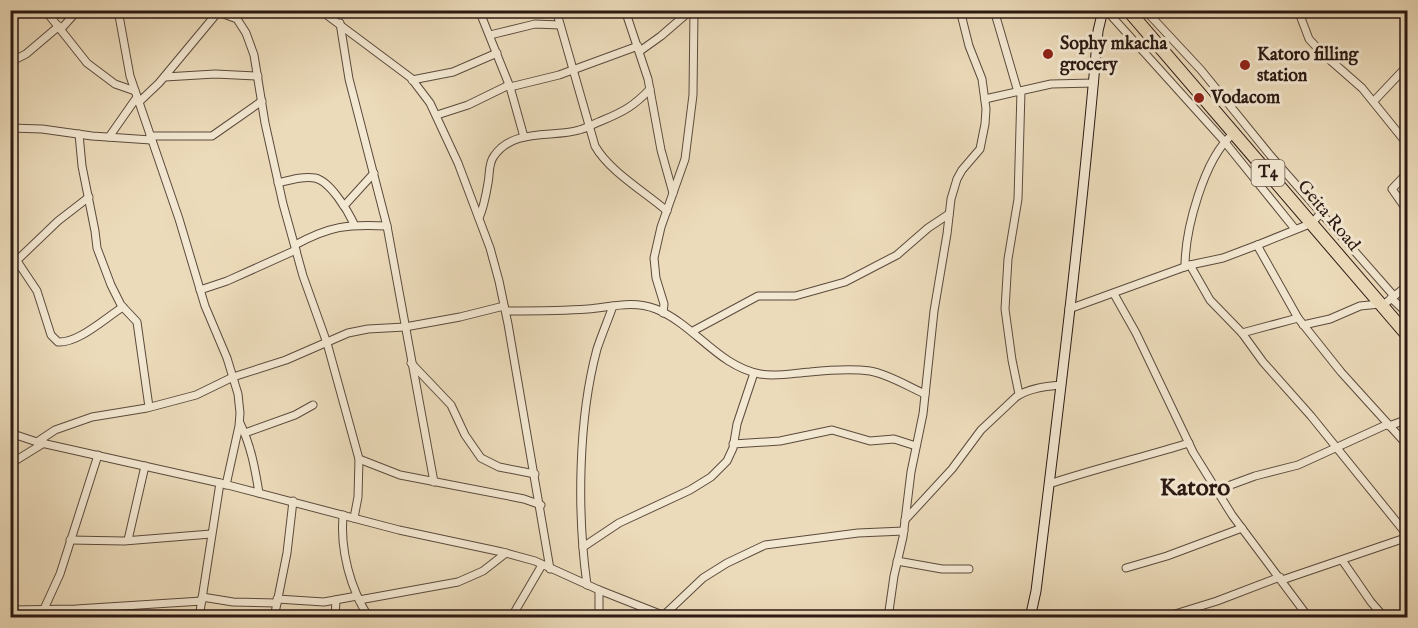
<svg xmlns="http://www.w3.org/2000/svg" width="1418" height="628" viewBox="0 0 1418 628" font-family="'IM FELL English',serif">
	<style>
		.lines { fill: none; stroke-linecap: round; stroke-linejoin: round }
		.street-casing { stroke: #5b4a3d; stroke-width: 9 }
		.secondary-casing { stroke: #2b1913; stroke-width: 11 }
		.highway-casing { stroke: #2b1913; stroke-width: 14 }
		.street { stroke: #f3e8d2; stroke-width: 7 }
		.secondary { stroke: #f3e8d2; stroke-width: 9 }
		.highway { stroke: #ecdbba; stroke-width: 12 }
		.poi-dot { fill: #8f2418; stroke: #f3e8d2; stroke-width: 2 }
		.labels { text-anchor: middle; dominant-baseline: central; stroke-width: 6; stroke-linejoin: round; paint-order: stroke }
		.shield { fill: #f3e8d2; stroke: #67574c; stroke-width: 1.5 }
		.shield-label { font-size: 16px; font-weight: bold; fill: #2b1913 }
		.poi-label { font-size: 18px; font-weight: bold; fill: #2b1913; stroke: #f3e8d2; text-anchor: start }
		.street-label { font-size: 18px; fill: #2b1913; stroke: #f3e8d2 }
		.district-label { font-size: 24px; font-weight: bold; fill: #2b1913; stroke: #f3e8d2 }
	</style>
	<rect width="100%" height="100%" fill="#ecdbba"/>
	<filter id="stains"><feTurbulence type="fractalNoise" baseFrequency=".00333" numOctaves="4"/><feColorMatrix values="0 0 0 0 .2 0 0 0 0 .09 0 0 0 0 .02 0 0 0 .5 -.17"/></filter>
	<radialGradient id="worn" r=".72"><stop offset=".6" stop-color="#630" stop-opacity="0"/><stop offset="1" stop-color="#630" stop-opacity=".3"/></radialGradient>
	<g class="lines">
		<g class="street-casing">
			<g id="street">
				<polyline points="45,10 87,63 115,84 135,91"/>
				<polyline points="118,10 130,76 179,219 205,306 227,358 238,394 240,413 239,426 226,485"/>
				<polyline points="213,10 237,19 246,33 254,55 265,123 283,204 303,276 327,343 359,459 358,497 354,518"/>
				<polyline points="320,10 411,78 430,103 458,163 490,248 499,281 508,324 550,569"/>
				<polyline points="479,10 510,87 524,137"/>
				<path d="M556,10L595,146C609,171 645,192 667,211"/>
				<polyline points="625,10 648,79 661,150 673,193"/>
				<polyline points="994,10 1018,92"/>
				<polyline points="1106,10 1224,141 1295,229"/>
				<polyline points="1145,10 1201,70 1270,155 1394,296"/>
				<polyline points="1298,10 1309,39 1322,53 1362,88 1408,145"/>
				<polyline points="340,23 349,79 387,226 434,482"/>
				<polyline points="61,29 78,10"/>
				<polyline points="490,35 535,24 560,25"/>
				<polyline points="640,51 661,36 691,10"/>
				<polyline points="10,62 26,54 59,26"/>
				<polyline points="165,77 215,74 258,76"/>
				<polyline points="412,80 453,72 497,53"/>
				<polyline points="510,87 559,75 638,46"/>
				<polyline points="985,99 1051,84 1094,83"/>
				<polyline points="1374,101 1408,65"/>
				<polyline points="139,102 159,83 218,12"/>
				<polyline points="437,115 468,105 509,85"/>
				<polyline points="10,128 42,129 92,136 151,140"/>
				<polyline points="79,134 82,166 95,231 97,248 111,285 121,305 137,322 149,407"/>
				<polyline points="150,136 212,136 262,101"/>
				<polyline points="109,137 137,97"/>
				<polyline points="1408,172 1392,189 1408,212"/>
				<path d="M278,183C290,180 303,176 315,178C330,181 348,211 354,224"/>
				<polyline points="344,206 374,173"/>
				<path d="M479,218C484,207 486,195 488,183C490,174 488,164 494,156C513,128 552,138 579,130C587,128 593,124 601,121C623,112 634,106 650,89"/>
				<path d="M295,245C330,226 347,224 387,226"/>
				<polyline points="1257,245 1298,318 1341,372 1408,446"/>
				<path d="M17,261L37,291L51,335L58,342C79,343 105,318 123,307"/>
				<polyline points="1190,265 1210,300 1242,333 1263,362 1311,416 1408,536"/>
				<polyline points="10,267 58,221 89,197"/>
				<path d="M1185,267C1185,230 1204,158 1233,134"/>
				<polyline points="200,290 227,281 296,250"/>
				<polyline points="1114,294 1136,333 1193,452 1232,515 1309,618"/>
				<polyline points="1391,298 1408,314"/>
				<polyline points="1382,306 1408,285"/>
				<polyline points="1069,309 1190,265 1223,258 1260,244 1312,223 1320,214"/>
				<path d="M506,311C533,311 561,311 588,309C611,307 633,300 656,309C695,325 718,366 760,374C776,377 794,373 810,372C829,370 850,368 870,371C888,374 907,386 925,394"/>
				<polyline points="663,313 664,304 656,278 654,258 661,227 685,159 693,95 694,10"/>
				<polyline points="1303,325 1330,319 1360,306 1380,304"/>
				<polyline points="693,331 758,296 795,296 845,282 897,255 928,228 949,214"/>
				<polyline points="1242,333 1298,318"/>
				<polyline points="411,363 451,405 465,435 481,458 499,467 535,474"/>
				<polyline points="1019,394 1012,360 1005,309 1008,259 1018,199 1021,91"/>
				<path d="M240,423C251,446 255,468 259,493"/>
				<polyline points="1389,426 1408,419"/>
				<polyline points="10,433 37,442 220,483 399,530 502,552 535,561 599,590 670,618"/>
				<polyline points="245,433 295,415 313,405"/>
				<polyline points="37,442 55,430 92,417 147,408 196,395 233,377 286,360 348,333 368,329 405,327 460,317 504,306"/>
				<polyline points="733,444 780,441 832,430 870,441 894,439 916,446"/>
				<polyline points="359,459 400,475 524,499 541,505"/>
				<polyline points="10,464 44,443"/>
				<path d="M1049,484C1095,469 1143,457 1189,443"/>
				<polyline points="1217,490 1255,476 1298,465 1388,424"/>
				<path d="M343,515C340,550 350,588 369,618"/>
				<path d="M905,520L952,469L981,430L1016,397C1027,389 1047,386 1061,385"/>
				<polyline points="70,540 124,541 211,534"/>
				<polyline points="128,540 145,466"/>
				<polyline points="583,547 619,523 690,490 711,477 727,461 733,448 737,424 754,373"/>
				<polyline points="1342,560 1371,602 1385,618"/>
				<polyline points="897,561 942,569 969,569"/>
				<polyline points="1126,568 1167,556 1242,528"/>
				<polyline points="1282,580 1408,537"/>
				<path d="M587,585C577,513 578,419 597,349C602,334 608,320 613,306"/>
				<polyline points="202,597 233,602 277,603"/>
				<polyline points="277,599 324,602 357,596"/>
				<polyline points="359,600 458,582 483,571 506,553"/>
				<polyline points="44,609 60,574 98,455"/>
				<polyline points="10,610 76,609 202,601"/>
				<polyline points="664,615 703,578 727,563 765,545 858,533 904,531"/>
				<polyline points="199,618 220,483"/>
				<polyline points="274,618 287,553 293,501"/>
				<polyline points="335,618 336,600"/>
				<polyline points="511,618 542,565"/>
				<polyline points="599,618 599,590"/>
				<polyline points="888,618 894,576 903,537 911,472 923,414 934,311 947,234 951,199 957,179 962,170 980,149 985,124 986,109 982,79 969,46 960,10"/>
				<polyline points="1162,618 1217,601 1280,577"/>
			</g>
		</g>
		<g class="secondary-casing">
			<path id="secondary" d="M1030,618L1036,591C1059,405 1082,218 1098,31L1103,10"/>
		</g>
		<g class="highway-casing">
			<polyline id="highway" points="1128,10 1408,336"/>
		</g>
		<use href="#street" class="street"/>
		<use href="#secondary" class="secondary"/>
		<use href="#highway" class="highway"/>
	</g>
	<g class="poi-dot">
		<circle cx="1048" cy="54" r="6"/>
		<circle cx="1245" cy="65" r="6"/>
		<circle cx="1199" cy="98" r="6"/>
	</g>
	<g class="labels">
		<rect class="shield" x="1251.5" y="160" width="33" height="26" rx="4.5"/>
		<g class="shield-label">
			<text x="1268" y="173">T4</text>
		</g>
		<g class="poi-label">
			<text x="1060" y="44">Sophy mkacha<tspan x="1060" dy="21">grocery</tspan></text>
			<text x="1257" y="55">Katoro filling<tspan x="1257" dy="21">station</tspan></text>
			<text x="1211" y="98">Vodacom</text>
		</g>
		<g class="street-label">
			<text transform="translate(1328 216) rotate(50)">Geita Road</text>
		</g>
		<g class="district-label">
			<text x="1195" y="488">Katoro</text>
		</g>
	</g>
	<rect width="1418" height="628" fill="none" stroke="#ecdbba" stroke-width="36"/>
	<rect x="12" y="12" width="1394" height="604" fill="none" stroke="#2b1913" stroke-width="3"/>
	<rect x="18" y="18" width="1382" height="592" fill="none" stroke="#2b1913" stroke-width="1.5"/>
	<rect width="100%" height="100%" filter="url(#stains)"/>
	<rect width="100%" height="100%" fill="url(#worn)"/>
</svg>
